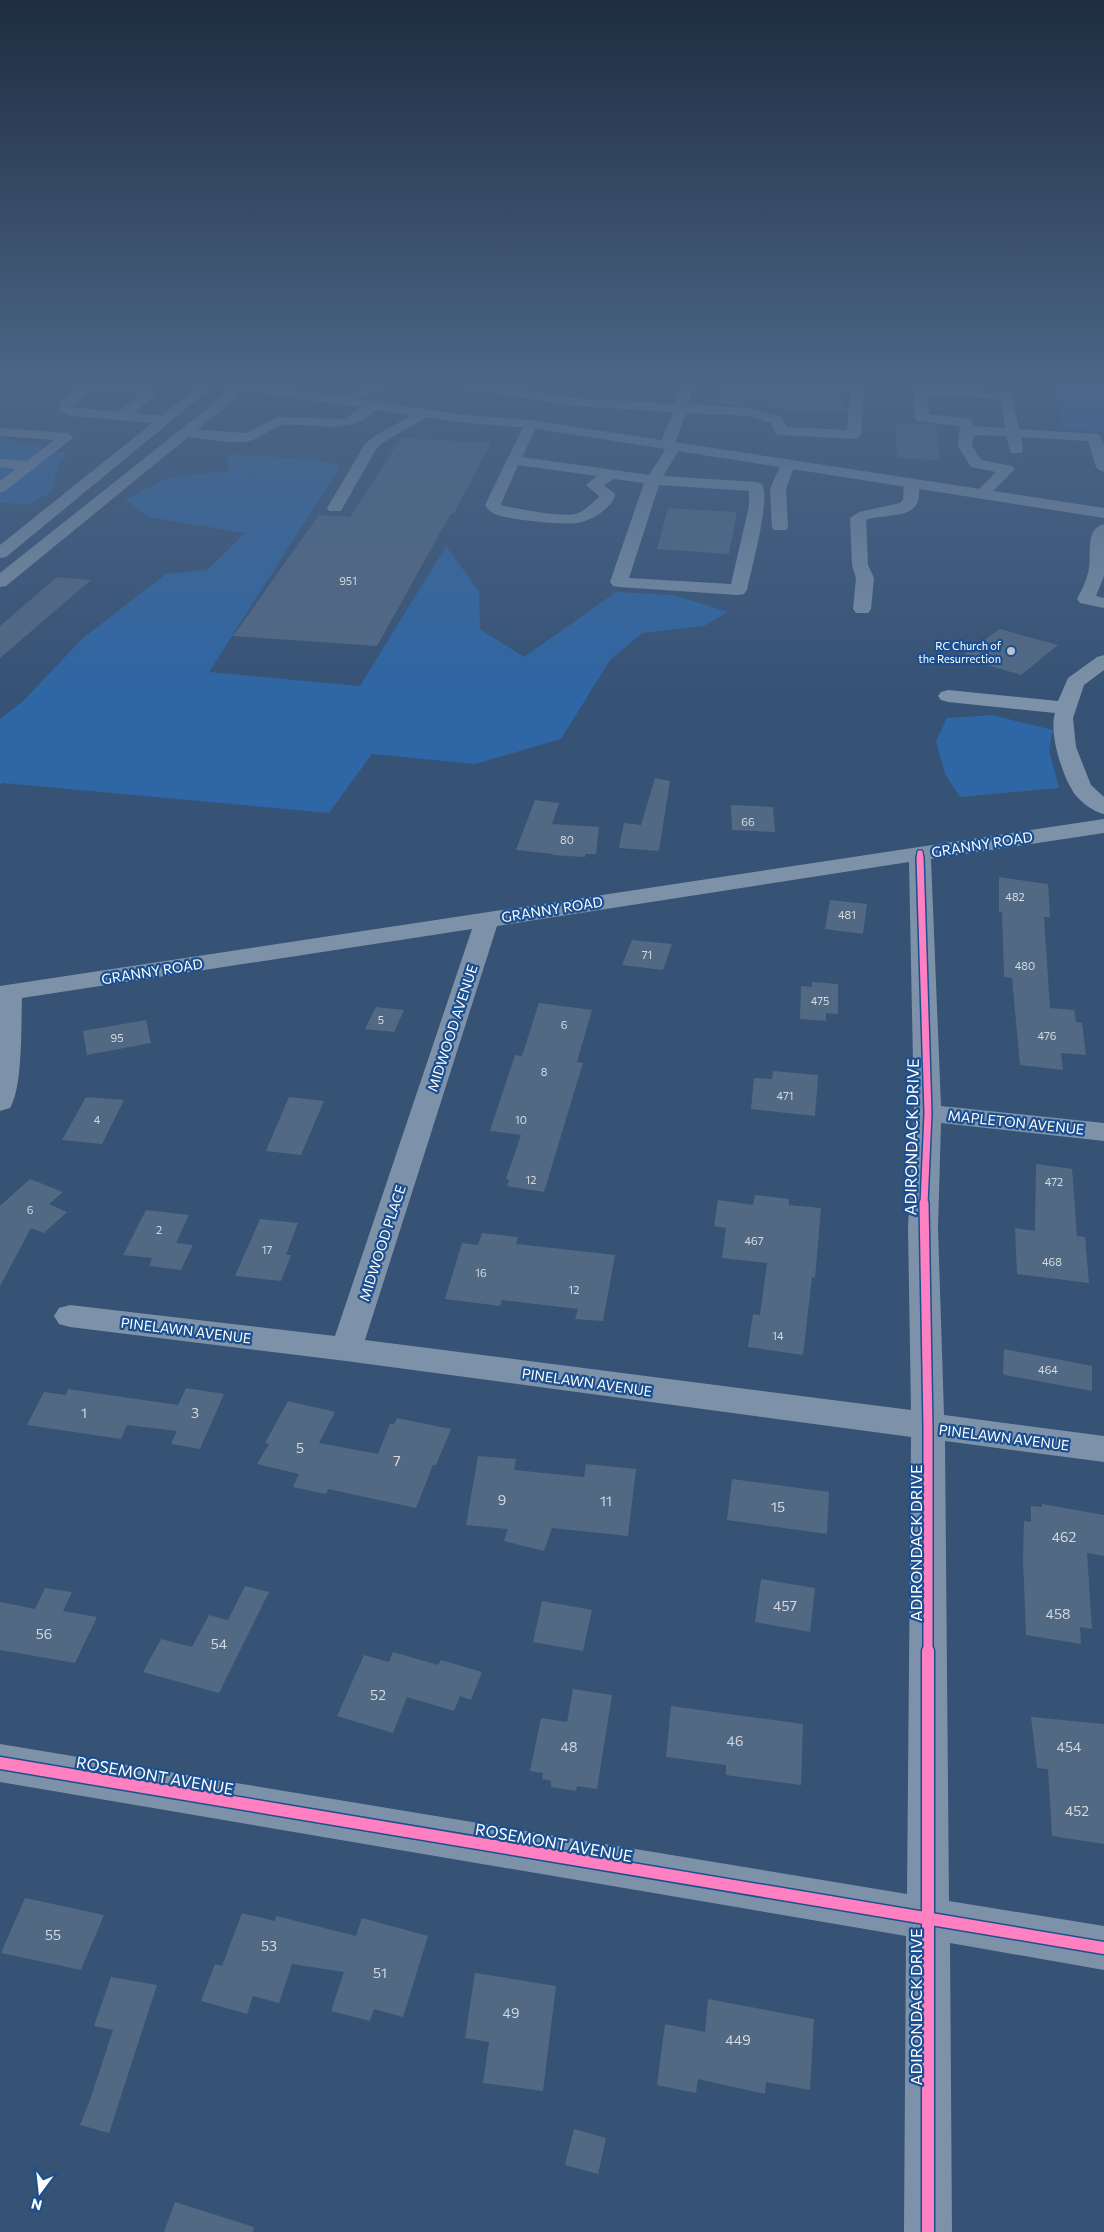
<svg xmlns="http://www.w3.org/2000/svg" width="1104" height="2232" viewBox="0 0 1104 2232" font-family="Commissioner,sans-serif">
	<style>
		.green { fill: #2f66a5 }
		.building { fill: #526984 }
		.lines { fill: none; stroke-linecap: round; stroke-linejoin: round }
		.minor { fill: #7d92a8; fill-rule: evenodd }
		.major { fill: #7d8ea7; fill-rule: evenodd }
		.highway { fill: #7e92a7; fill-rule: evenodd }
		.cycleway-far3-casing { stroke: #1b4f8f; stroke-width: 8 }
		.cycleway-far2-casing { stroke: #1b4f8f; stroke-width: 10 }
		.cycleway-far1-casing { stroke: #1b4f8f; stroke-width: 12 }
		.cycleway-casing { stroke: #1b4f8f; stroke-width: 15 }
		.cycleway-far3 { stroke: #ff80c0; stroke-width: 5.5 }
		.cycleway-far2 { stroke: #ff80c0; stroke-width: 7 }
		.cycleway-far1 { stroke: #ff80c0; stroke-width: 9 }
		.cycleway { stroke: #ff80c0; stroke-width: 12 }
		.poi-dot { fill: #b9c2ce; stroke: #1b4f8f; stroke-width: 2 }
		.labels { text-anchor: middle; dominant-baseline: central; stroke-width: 4.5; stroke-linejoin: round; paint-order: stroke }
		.number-label { font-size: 11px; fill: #d4dae0 }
		.far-poi-label { font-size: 11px; fill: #fff; stroke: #1b4f8f; text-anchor: end }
		.street-label { font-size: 14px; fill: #fff; stroke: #1b4f8f }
		.near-number-label { font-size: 14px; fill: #d4dae0 }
		.near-street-label { font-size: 16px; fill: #fff; stroke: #1b4f8f }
	</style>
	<rect width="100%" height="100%" fill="#365274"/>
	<g class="green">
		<polygon points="1047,384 1104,384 1104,431 1060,429 1062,413"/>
		<polygon points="0,438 68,453 57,467 52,492 28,504 0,503"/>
		<polygon points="228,454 318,460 340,467 209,672 360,686 446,546 479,591 480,629 524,657 616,592 673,595 728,612 704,626 642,633 610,660 561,739 475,764 372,754 329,813 3,783 0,785 0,719 22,702 83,638 166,574 207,570 245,533 149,517 125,500 167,478 229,471"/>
		<polygon points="992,715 1053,730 1049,750 1059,788 960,797 945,774 936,741 947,718"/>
	</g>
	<g class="building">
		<polygon points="718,384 847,384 845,413 785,412 785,408 717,404"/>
		<polygon points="896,423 936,425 939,460 897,458"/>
		<polygon points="401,438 491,443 454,513 451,513 377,646 233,636 319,515 350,517"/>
		<polygon points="668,508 737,512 729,554 657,549"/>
		<polygon points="57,577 91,580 0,658 0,626"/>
		<polygon points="1000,629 1058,645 1021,675 980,663 984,660 964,654"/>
		<polygon points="655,778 670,781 659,851 619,848 624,823 641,825"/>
		<polygon points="535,800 559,803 552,824 599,827 596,854 585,854 585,857 552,855 553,854 516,850"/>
		<polygon points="731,805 773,807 775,832 732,830"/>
		<polygon points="999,877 1048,884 1050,917 1044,917 1050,1008 1074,1010 1076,1022 1082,1023 1086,1055 1061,1053 1063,1070 1020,1065 1012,978 1004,977 1002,912 999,912"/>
		<polygon points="830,900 867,904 863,934 825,929"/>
		<polygon points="632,940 672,944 663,970 622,965"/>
		<polygon points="812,982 838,984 838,1014 826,1013 826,1021 800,1019 801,986 812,987"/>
		<polygon points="539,1003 592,1010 577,1062 583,1063 544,1192 507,1186 509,1180 506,1179 521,1135 490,1131 515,1055 522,1056"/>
		<polygon points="376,1007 404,1010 394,1032 365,1029"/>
		<polygon points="146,1020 151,1043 87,1055 83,1031"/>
		<polygon points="773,1071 818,1075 815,1116 751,1109 754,1078 772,1079"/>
		<polygon points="86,1097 124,1100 102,1144 62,1140"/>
		<polygon points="289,1097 324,1101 301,1155 266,1151"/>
		<polygon points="1036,1164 1072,1169 1077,1236 1085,1237 1089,1283 1017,1274 1015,1228 1035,1231"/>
		<polygon points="30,1179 63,1192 49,1204 67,1212 44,1233 31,1228 0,1286 0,1206"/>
		<polygon points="755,1195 789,1199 789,1205 821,1208 815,1278 812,1277 803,1355 748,1347 753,1314 760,1315 767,1263 722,1258 726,1228 714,1226 718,1200 753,1205"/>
		<polygon points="146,1210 189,1215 176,1243 193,1245 181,1270 149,1266 152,1258 123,1255"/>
		<polygon points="260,1219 298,1223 286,1255 291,1255 281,1281 235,1276"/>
		<polygon points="482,1233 518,1237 516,1244 615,1255 603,1321 575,1319 578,1309 502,1300 500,1306 445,1299 462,1243 478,1245"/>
		<polygon points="1004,1349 1092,1366 1092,1391 1005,1375 1003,1373"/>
		<polygon points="186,1388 224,1394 200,1449 171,1444 177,1431 127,1425 121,1439 27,1425 44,1392 66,1395 68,1389 178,1405"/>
		<polygon points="288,1401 335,1412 319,1443 378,1454 390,1424 394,1424 397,1418 451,1429 436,1465 433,1465 416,1508 328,1489 326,1494 293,1487 299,1474 257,1464 269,1444 265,1443"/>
		<polygon points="478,1456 516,1459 514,1470 584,1477 586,1464 636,1469 628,1536 552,1528 544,1551 504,1541 508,1529 466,1525"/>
		<polygon points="732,1479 829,1492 827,1534 727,1520"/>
		<polygon points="1042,1504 1104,1515 1104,1556 1087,1553 1092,1629 1080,1627 1081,1644 1026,1635 1023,1559 1024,1521 1031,1522 1031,1506 1042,1507"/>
		<polygon points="761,1579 815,1588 810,1632 755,1622"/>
		<polygon points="245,1586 269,1592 219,1693 143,1672 161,1639 192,1647 209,1615 228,1620"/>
		<polygon points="45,1588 72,1592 63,1611 97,1617 75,1663 0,1650 0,1602 35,1609"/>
		<polygon points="542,1601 592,1610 583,1651 533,1642"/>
		<polygon points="393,1652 438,1665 441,1660 482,1672 471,1700 460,1696 454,1711 407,1697 393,1733 337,1716 364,1655 389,1662"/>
		<polygon points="573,1689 612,1695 597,1789 577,1786 576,1791 551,1787 551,1781 542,1779 543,1773 530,1771 541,1718 567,1722"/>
		<polygon points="671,1706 803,1724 801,1785 726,1775 726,1765 666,1757"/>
		<polygon points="1031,1717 1104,1724 1104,1844 1052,1836 1048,1769 1037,1768"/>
		<polygon points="25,1898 104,1915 81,1970 1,1953"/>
		<polygon points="242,1913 275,1921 276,1916 356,1936 362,1918 428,1936 403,2017 374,2009 370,2021 331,2011 344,1972 292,1964 279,2003 253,1996 247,2014 201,2001 215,1964 222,1966"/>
		<polygon points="475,1973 556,1986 543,2091 483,2083 489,2042 465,2038"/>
		<polygon points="111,1977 157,1985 109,2133 80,2125 90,2100 113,2030 94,2026"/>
		<polygon points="708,1999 814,2019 810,2090 766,2082 765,2094 698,2079 696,2093 657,2085 665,2024 705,2032"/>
		<polygon points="574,2129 606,2138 598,2174 565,2165"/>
		<polygon points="175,2202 254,2227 253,2232 164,2232"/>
	</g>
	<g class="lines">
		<g class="minor">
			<path d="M82,384H122L153,388L156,394L154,397L133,413L165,416L172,420L165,424L71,416L60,412L58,409L62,400ZM93,388L140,394L118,412L72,407Z"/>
			<polygon points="370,384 388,384 367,396 357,396 355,393"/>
			<path d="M458,384H489L574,398L675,404L679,384H693L689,404L750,408L782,417L787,427L847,430L850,384H864L861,435L854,439L781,435L776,434L771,423L749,416L686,413L675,443L681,447L663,476L757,482L762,484C771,497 751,571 747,590L744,594L738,595L619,587L613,586L610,582L644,483L614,479L604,485L615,494C613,508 591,521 577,523C564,525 505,520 493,513C490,512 487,508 485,505L526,421L531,420L538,424L522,457L649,475L665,450L659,446L673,412L574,406L465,388ZM518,465L597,476L586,485L599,496L598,498C592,503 584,512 575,514C557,517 522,509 503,506L501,504ZM659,485L749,491V506L731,584L629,578Z"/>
			<path d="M920,387L1011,392L1019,429L1099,434L1104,445V472L1099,470L1096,467L1088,441L1021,437L1023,450L1021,453H1011L1006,436L974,435L972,446L981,460L1012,466L1015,469L987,497H977L974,494L996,472L971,467L958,446L960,426L917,421L915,418L913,391ZM927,395L1000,399L1005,428L974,426L971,419L929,414Z"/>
			<path d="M372,401L379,405C355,438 317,423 283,425C275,426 261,438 249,441C233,444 205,439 188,437L181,433L188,429L246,433L278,417L342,419C354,415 361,404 372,401Z"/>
			<polygon points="424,409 431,413 429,416 384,442 376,449 341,511 329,511 327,508 365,444 374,436"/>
			<polygon points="0,428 67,433 74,437 5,491 0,493 0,481 16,469 0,467 0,459 27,461 54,440 0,436"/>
			<polygon points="788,460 793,461 795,464 786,489 788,527 786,530 774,530 772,527 770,489 781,464 783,461"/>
			<path d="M912,478L917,480C921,485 919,489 919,495C918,521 882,513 866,520L868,565L874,578L871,609L868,613H856L853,609L856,578L852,565L850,518L859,512L900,503L903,500L904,483L907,480Z"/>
			<path d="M1104,524V576L1096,596L1104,598V608L1080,603L1077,599C1081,591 1086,582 1088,573C1093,557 1083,529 1104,524Z"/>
			<path d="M1104,655V670L1084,685L1073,718L1076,747L1091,785L1104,797V814C1093,812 1076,799 1071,788C1061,771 1049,732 1055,713L948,702L941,700L938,696L941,692L948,690L1058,701L1068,678L1097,657Z"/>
			<path d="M1104,819V833L931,859L941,1106L1104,1123V1141L941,1123L938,1228L944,1415L1104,1436V1462L945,1441L949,1901L1104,1926V1970L950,1943L952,2232H904L906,1936L0,1782V1744L907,1894L911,1437L346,1361L70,1327L59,1324L54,1316L59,1308L70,1305L335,1336L472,929L22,998C21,1025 23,1087 10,1108L0,1111V986ZM909,862L914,1113L908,1228L911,1410L365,1340L497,926Z"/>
		</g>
		<polygon class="major" points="221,384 255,384 465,415 531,420 1104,508 1104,518 531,428 465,423 228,388"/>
		<g class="highway">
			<polygon points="201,384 216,384 6,557 0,558 0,545"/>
			<polygon points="238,384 253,384 6,586 0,587 0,573"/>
		</g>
		<g class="cycleway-far3-casing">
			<polyline id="cycleway-far3" points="920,853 920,858"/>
		</g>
		<g class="cycleway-far2-casing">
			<polyline id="cycleway-far2" points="920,857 928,1113 924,1204"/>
		</g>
		<g class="cycleway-far1-casing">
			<polyline id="cycleway-far1" points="924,1203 928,1427 928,1652"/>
		</g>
		<g class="cycleway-casing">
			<g id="cycleway">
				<polyline points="928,1651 928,2232"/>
				<polyline points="0,1763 1104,1948"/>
			</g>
		</g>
		<use href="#cycleway-far3" class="cycleway-far3"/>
		<use href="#cycleway-far2" class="cycleway-far2"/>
		<use href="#cycleway-far1" class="cycleway-far1"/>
		<use href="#cycleway" class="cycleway"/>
	</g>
	<linearGradient id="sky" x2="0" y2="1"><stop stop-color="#1e2d40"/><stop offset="0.55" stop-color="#4c6688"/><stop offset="1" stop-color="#4c6688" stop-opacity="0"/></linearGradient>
	<rect width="1104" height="696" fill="url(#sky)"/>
	<circle class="poi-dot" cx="1011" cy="651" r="5"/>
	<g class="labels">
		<g class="number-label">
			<text x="348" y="580">951</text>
			<text x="748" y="821">66</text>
			<text x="567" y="839">80</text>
			<text x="1015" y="896">482</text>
			<text x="847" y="914">481</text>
			<text x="647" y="954">71</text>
			<text x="1025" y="965">480</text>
			<text x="820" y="1000">475</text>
			<text x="381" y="1019">5</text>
			<text x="564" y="1024">6</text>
			<text x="1047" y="1035">476</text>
			<text x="117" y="1037">95</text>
			<text x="544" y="1071">8</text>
			<text x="785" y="1095">471</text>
			<text x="97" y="1119">4</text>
			<text x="521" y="1119">10</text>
			<text x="531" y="1179">12</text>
			<text x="1054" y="1181">472</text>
			<text x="30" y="1209">6</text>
			<text x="159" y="1229">2</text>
			<text x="754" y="1240">467</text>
			<text x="267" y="1249">17</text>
			<text x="1052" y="1261">468</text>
			<text x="481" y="1272">16</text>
			<text x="574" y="1289">12</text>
			<text x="778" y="1335">14</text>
			<text x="1048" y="1369">464</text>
		</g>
		<g class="far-poi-label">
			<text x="1001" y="645">RC Church of<tspan x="1001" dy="13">the Resurrection</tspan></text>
		</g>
		<g class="street-label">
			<text transform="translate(982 844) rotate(-9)">GRANNY ROAD</text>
			<text transform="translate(552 909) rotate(-9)">GRANNY ROAD</text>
			<text transform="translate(152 971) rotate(-9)">GRANNY ROAD</text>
			<text transform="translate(452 1028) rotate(-72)">MIDWOOD AVENUE</text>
			<text transform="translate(1016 1122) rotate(6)">MAPLETON AVENUE</text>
			<text transform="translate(382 1243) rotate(-72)">MIDWOOD PLACE</text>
			<text transform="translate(186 1330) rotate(7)">PINELAWN AVENUE</text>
			<text transform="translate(587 1382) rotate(8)">PINELAWN AVENUE</text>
			<text transform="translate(1004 1437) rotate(7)">PINELAWN AVENUE</text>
		</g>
		<g class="near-number-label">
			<text x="84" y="1412">1</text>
			<text x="195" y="1412">3</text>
			<text x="300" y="1447">5</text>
			<text x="397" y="1460">7</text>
			<text x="502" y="1499">9</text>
			<text x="606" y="1500">11</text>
			<text x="778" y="1506">15</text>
			<text x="1064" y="1536">462</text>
			<text x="785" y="1605">457</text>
			<text x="1058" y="1613">458</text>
			<text x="44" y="1633">56</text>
			<text x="219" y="1643">54</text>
			<text x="378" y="1694">52</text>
			<text x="735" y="1740">46</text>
			<text x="569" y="1746">48</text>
			<text x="1069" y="1746">454</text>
			<text x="1077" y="1810">452</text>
			<text x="53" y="1934">55</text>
			<text x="269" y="1945">53</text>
			<text x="380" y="1972">51</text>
			<text x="511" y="2012">49</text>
			<text x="738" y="2039">449</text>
		</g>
		<g class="near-street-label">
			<text transform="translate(911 1137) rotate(-89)">ADIRONDACK DRIVE</text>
			<text transform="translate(915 1543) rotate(-90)">ADIRONDACK DRIVE</text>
			<text transform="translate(155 1775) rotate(10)">ROSEMONT AVENUE</text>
			<text transform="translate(554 1842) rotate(10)">ROSEMONT AVENUE</text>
			<text transform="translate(915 2007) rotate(-90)">ADIRONDACK DRIVE</text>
		</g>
	</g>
	<g transform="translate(40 2192) rotate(195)" stroke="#1b4f8f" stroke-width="4" paint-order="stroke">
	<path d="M0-4L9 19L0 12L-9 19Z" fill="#ffffff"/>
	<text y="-8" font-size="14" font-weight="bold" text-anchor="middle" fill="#ffffff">N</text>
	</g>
</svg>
